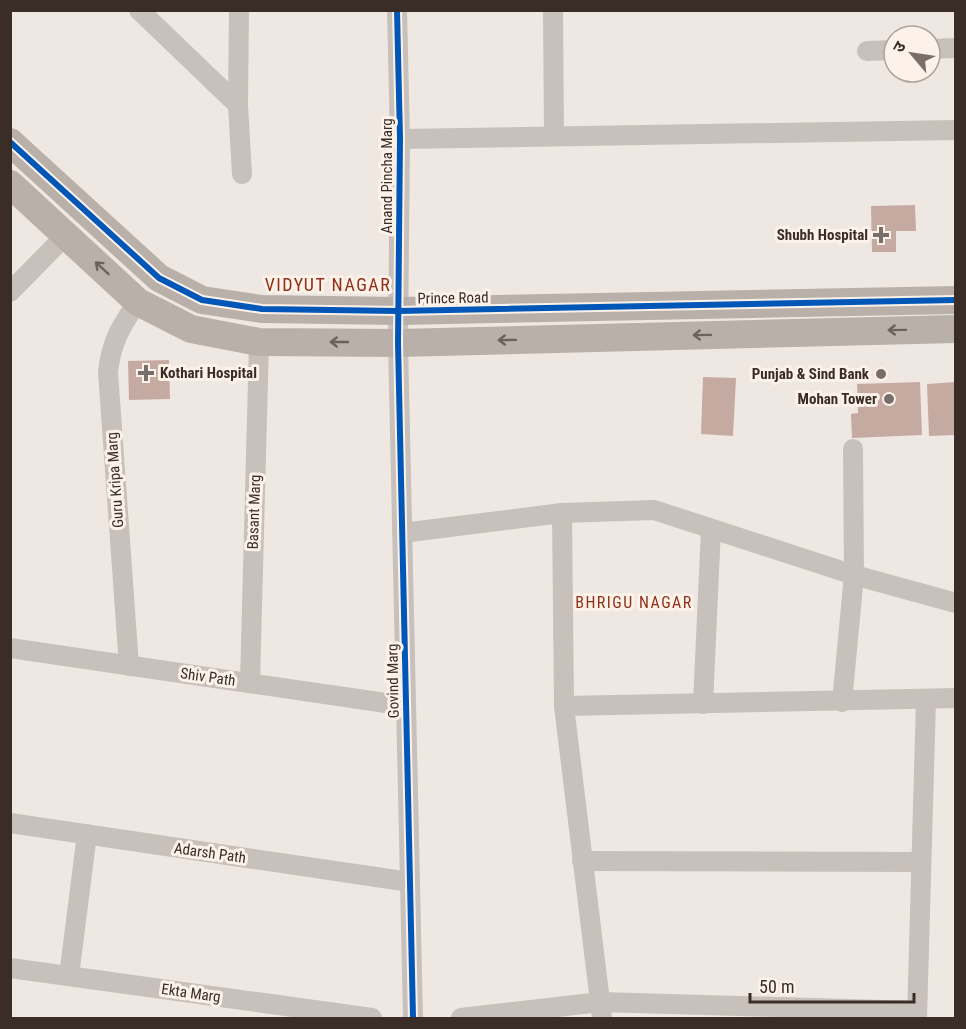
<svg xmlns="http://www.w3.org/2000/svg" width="966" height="1029" viewBox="0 0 966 1029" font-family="'Roboto Condensed','Noto Sans Devanagari',sans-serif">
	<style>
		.building { fill: #c5aaa2 }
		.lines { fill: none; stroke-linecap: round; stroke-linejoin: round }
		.street { stroke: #c8c0ba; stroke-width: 20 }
		.secondary { stroke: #b9b0aa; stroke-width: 28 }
		.cycleway-casing { stroke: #fcf2e9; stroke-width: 10 }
		.cycleway { stroke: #0057b8; stroke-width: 6 }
		.oneway { stroke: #6d615c }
		.poi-dot { fill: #796e69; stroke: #fcf2e9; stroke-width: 2 }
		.labels { text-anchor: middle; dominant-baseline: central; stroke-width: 6; stroke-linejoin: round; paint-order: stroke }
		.street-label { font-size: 15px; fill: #3a2d28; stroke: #fcf2e9 }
		.poi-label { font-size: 15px; font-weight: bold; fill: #3a2d28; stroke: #fcf2e9; text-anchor: end }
		.neighbourhood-label { font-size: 16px; letter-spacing: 1.5px; fill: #922f18; stroke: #fcf2e9 }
		.quarter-label { font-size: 18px; letter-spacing: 1.5px; fill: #922f18; stroke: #fcf2e9 }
	</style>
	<rect width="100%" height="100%" fill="#efe8e2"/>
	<g class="building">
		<polygon points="915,205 916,231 896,231 896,252 872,252 871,206"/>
		<polygon points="169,360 170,399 129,400 128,361"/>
		<polygon points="703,377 736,378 733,436 701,434"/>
		<polygon points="920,382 922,435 852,438 851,414 858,413 857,384"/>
		<polygon points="956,382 956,435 929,436 927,384"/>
	</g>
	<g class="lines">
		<g class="street">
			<polyline points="139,10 238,105"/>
			<polyline points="239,10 238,105 242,174"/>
			<polyline points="397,10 400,139 398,343 413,1018"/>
			<polyline points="553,10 554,136"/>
			<polyline points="930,49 956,48"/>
			<polyline points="867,51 894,50"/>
			<polyline points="400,139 956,130"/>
			<polyline points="10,292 66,235"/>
			<polyline points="562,513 564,706 602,1018"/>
			<polyline points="402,533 562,513 654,510 854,575 956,603"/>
			<polyline points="10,648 406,706"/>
			<path d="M129,666L108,372C111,343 121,325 138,302"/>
			<polyline points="250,683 259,342"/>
			<polyline points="842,702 854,575 853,449"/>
			<polyline points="703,704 711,529"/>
			<polyline points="564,706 956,698"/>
			<polyline points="10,823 410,882"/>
			<polyline points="582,861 921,862"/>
			<polyline points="10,968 372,1018"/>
			<polyline points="69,976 87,834"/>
			<polyline points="461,1018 601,1002 917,1011"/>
			<polyline points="917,1018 926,700"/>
		</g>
		<g class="secondary">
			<polyline points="10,142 159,278 202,300 262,309 398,311 956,300"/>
			<polyline points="10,184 138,302 191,329 259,342 398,343 956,329"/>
		</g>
		<g class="cycleway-casing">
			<g id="cycleway">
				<polyline points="397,10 400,139 398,343 413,1018"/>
				<polyline points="10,142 159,278 202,300 262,309 398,311 956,300"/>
			</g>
		</g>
		<use href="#cycleway" class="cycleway"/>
	</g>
	<defs><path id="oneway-shaft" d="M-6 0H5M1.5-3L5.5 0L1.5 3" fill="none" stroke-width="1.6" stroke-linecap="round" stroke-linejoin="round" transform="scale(1.5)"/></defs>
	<g class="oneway">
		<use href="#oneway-shaft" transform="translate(102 268) rotate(-137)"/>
		<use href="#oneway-shaft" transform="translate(897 330) rotate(179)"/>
		<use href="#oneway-shaft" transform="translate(702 335) rotate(179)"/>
		<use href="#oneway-shaft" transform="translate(507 340) rotate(179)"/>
		<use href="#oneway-shaft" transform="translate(339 342) rotate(-180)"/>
	</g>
	<g class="poi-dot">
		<path d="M878 226h6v6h6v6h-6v6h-6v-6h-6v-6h6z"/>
		<path d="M143 364h6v6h6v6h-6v6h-6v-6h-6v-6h6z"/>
		<circle cx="881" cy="374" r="6"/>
		<circle cx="889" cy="399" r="6"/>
	</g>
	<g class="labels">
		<g class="street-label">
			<text transform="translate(387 176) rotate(-90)">Anand Pincha Marg</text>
			<text transform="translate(453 298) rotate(-1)">Prince Road</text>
			<text transform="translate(115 480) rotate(-94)">Guru Kripa Marg</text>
			<text transform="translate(254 512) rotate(-88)">Basant Marg</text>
			<text transform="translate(208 677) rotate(8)">Shiv Path</text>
			<text transform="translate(393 681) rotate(-91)">Govind Marg</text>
			<text transform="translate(210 853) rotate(8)">Adarsh Path</text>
			<text transform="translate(191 993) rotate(8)">Ekta Marg</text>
		</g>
		<g class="poi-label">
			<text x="868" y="235">Shubh Hospital</text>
			<text x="160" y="373" text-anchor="start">Kothari Hospital</text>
			<text x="869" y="374">Punjab &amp; Sind Bank</text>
			<text x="877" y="399">Mohan Tower</text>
		</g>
		<g class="neighbourhood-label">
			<text x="634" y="602">BHRIGU NAGAR</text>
		</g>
		<g class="quarter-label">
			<text x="328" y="284">VIDYUT NAGAR</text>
		</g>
	</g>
	<rect width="966" height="1029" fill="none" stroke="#3a2d28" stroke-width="24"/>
	<g transform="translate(912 54) rotate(299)"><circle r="28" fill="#fcf2e9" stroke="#aea39c" stroke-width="1.5"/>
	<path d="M0-4.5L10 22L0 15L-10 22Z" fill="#796e69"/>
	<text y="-9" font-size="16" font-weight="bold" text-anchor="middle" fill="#3a2d28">उ</text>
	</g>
	<path d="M750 993v9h164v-9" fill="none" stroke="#3a2d28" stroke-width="3"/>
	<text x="759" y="993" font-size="18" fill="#3a2d28" stroke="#fcf2e9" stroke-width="4.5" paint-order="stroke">50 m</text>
</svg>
